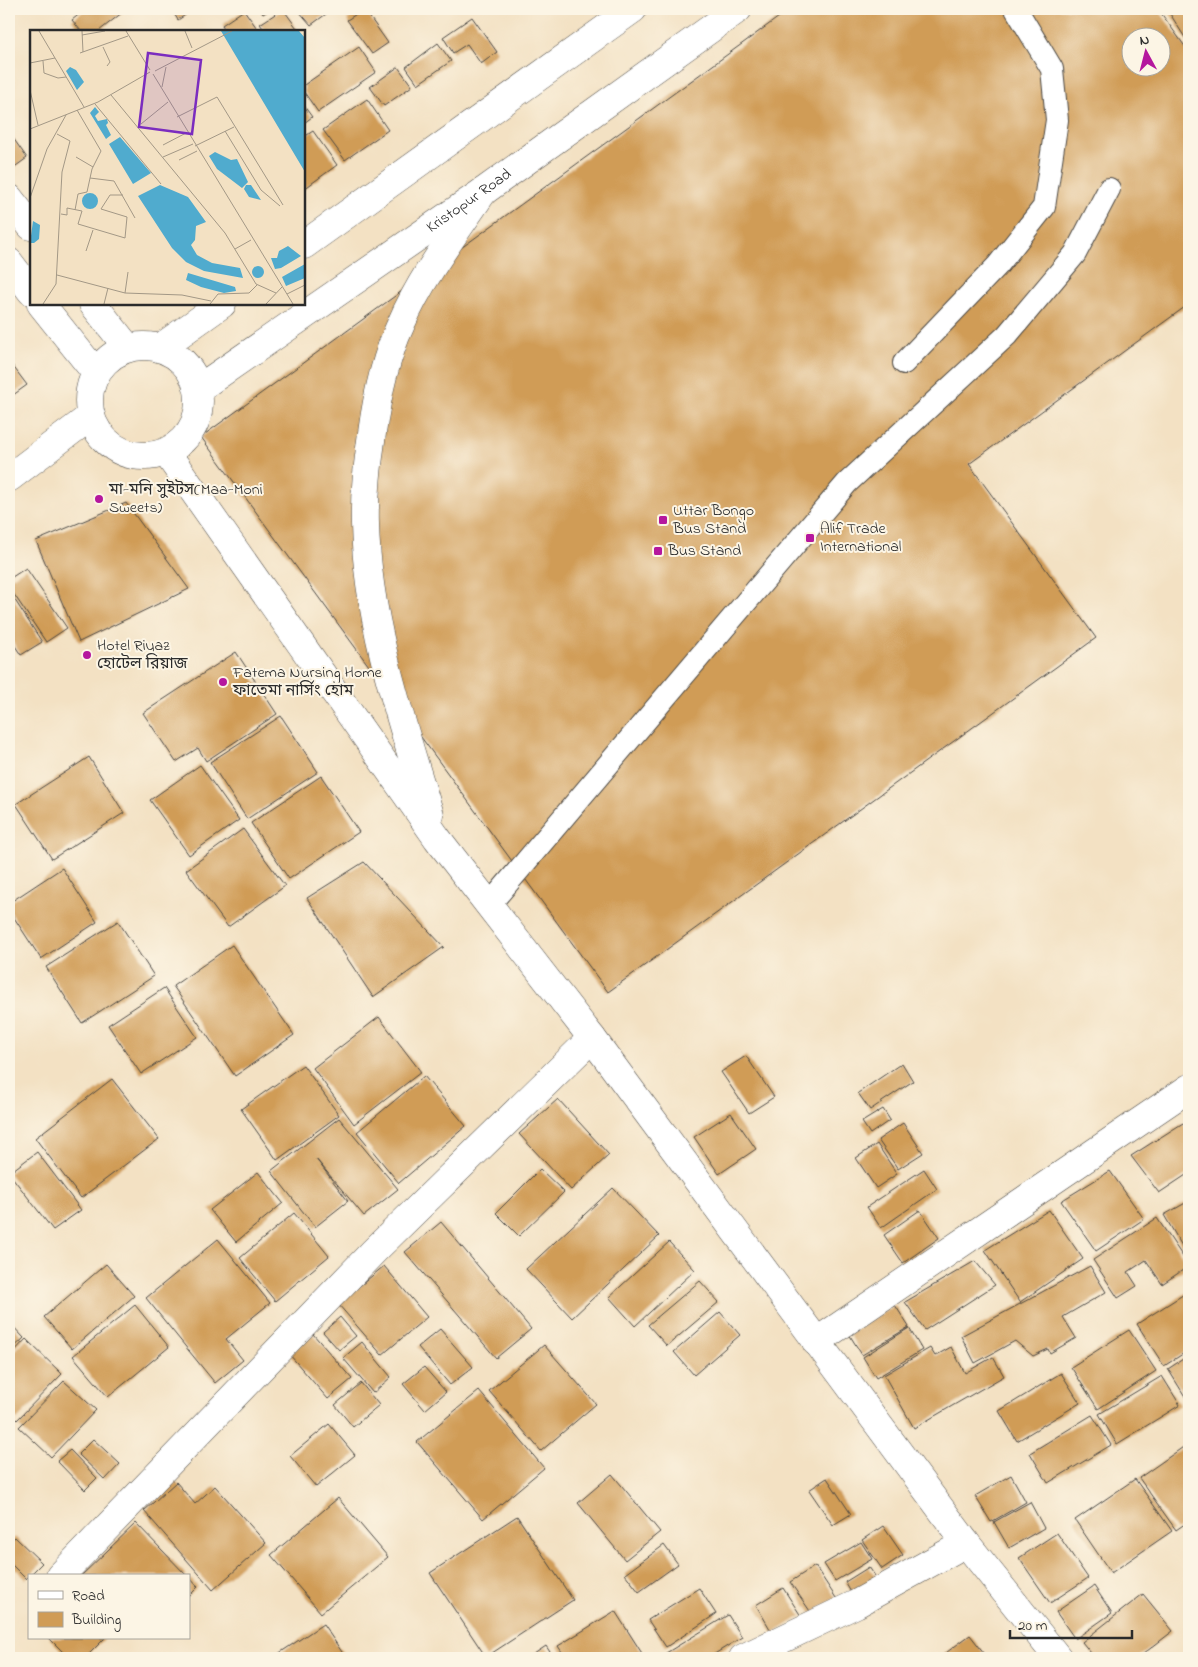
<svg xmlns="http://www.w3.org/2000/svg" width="1198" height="1667" viewBox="0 0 1198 1667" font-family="'Indie Flower','Noto Sans Bengali',sans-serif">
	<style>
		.building { fill: #d09c56; fill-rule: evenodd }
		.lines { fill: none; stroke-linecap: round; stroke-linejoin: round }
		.service-casing { stroke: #494642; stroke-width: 24 }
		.minor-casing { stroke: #494642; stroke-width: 29 }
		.secondary-casing { stroke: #494642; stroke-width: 29 }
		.primary-casing { stroke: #494642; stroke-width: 29 }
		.service { stroke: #fff; stroke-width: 22 }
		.minor { stroke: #fff; stroke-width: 28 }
		.secondary { stroke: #fff; stroke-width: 28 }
		.primary { stroke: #fff; stroke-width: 28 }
		.poi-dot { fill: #b5179e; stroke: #fcf5e5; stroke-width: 2 }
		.labels { text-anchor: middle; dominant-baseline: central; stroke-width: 4; stroke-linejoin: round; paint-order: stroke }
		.street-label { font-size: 16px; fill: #2b2b2b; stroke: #fcf5e5 }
		.poi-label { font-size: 16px; fill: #2b2b2b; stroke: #fcf5e5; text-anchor: start }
		.inset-road { fill: none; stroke: #a39886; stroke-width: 1 }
		.view { fill: #7b2cbf; fill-opacity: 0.15; stroke: #7b2cbf; stroke-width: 2.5 }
		.inset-edge { fill: none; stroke: #2b2b2b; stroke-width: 2.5 }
	</style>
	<rect width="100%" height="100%" fill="#fcf5e5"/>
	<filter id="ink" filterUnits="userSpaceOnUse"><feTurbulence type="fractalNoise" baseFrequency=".02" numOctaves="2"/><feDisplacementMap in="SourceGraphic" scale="10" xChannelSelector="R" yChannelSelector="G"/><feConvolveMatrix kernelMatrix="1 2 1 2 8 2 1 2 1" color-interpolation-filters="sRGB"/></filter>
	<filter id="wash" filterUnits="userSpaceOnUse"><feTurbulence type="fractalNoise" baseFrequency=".0096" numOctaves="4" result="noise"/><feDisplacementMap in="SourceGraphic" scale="20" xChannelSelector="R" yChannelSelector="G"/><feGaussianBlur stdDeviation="1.12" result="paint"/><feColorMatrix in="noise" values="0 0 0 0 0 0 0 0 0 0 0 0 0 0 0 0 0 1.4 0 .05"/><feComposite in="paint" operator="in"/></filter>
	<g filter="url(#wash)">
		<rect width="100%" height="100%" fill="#f3e1c3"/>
		<g id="blocks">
			<g class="building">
				<polygon points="86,9 120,9 123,12 99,31 81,31 72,20"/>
				<polygon points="171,9 194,9 178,20"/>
				<polygon points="259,9 271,9 263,14"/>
				<polygon points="283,9 299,31 265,31 260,24"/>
				<polygon points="300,9 333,9 311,25 298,10"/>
				<polygon points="364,9 388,43 372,54 347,20"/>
				<path d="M790,9H1158L1189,52V304L969,464L1096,638L608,992L201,437ZM1130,38H1160V68H1130Z"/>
				<polygon points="1167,9 1189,9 1189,44"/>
				<polygon points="244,10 259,31 226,31 222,25"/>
				<polygon points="472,17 497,52 481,64 467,44 453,53 443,37"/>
				<polygon points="438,43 451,61 418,84 406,67"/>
				<polygon points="359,47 376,72 318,112 304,92 304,85"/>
				<polygon points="398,67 412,86 384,106 370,87"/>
				<polygon points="367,99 388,130 345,160 323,130"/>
				<polygon points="304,106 312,117 304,123"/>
				<polygon points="313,131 337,165 304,189 304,137"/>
				<polygon points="13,138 27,158 9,171 9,141"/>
				<polygon points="9,361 27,385 9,398"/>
				<polygon points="126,503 189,589 79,642 36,541"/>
				<polygon points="26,568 67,628 46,642 9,587 9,579"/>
				<polygon points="9,591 42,642 21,655 9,637"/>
				<polygon points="236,652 277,714 206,761 198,748 176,762 143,713"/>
				<polygon points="281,716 318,772 247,819 210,762"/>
				<polygon points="89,757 124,813 52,859 16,804"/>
				<polygon points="200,765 239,820 189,855 150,800"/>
				<polygon points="321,776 359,832 289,879 251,823"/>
				<polygon points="243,829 285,886 228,927 186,870"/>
				<polygon points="364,862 444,947 373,997 307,898"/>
				<polygon points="62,868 97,922 41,959 9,910 9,903"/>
				<polygon points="118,921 154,976 82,1023 46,967"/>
				<polygon points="232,945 294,1035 235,1076 173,986"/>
				<polygon points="164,988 197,1037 141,1074 108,1025"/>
				<polygon points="379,1017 421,1072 354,1124 313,1068"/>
				<polygon points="746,1056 774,1097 749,1113 721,1072"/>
				<polygon points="902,1063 913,1081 870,1110 858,1093"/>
				<polygon points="303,1065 339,1115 277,1160 241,1109"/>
				<polygon points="424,1076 466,1126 399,1183 357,1132"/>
				<polygon points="112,1079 159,1139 81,1198 35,1138"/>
				<polygon points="558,1099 609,1155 571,1190 519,1134"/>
				<polygon points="883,1109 890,1120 870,1134 862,1122"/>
				<polygon points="731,1113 756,1149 719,1174 694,1137"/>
				<polygon points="339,1118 398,1189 364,1216 316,1159 348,1201 315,1227 271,1171"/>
				<polygon points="903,1123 923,1153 898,1169 878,1140"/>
				<polygon points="1183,1123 1189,1133 1189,1173 1159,1193 1131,1156"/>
				<polygon points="877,1144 897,1174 876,1188 856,1158"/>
				<polygon points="37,1152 81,1210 53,1230 9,1173"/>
				<polygon points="540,1169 564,1192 519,1236 496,1213"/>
				<polygon points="924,1169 937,1189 881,1228 867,1207"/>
				<polygon points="1110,1171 1144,1219 1096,1251 1061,1201"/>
				<polygon points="258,1172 283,1203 236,1242 210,1210"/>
				<polygon points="613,1188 659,1236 572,1318 526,1269"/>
				<polygon points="1189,1201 1189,1258 1164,1215"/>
				<polygon points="920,1210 939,1238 903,1263 884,1235"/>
				<polygon points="1049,1210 1083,1259 1020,1302 985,1250"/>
				<polygon points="294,1213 329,1256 275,1301 240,1258"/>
				<polygon points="1157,1218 1189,1266 1162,1284 1146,1260 1128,1272 1137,1286 1118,1298 1093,1260"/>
				<polygon points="441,1222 531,1329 496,1358 405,1252"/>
				<polygon points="218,1239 270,1303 226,1339 243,1360 215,1383 146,1298"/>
				<polygon points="669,1242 695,1270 635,1326 609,1297"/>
				<polygon points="975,1261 995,1285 925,1330 905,1302"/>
				<polygon points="106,1264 134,1296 72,1349 44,1317"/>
				<polygon points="384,1266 427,1317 382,1355 338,1304"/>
				<polygon points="1090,1266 1106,1292 1063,1317 1076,1338 1050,1353 1048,1349 1033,1356 1015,1341 975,1363 961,1336"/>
				<polygon points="700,1281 719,1302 667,1346 648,1325"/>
				<polygon points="1189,1291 1189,1350 1164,1366 1137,1324"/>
				<polygon points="135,1305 169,1347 108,1397 73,1356"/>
				<polygon points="895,1305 909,1327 862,1355 849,1334"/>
				<polygon points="720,1312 740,1335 694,1375 674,1352"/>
				<polygon points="340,1317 356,1336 339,1350 323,1332"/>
				<polygon points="9,1322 24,1338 9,1352"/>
				<polygon points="909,1328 922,1350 876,1378 863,1357"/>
				<polygon points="440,1329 473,1367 450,1385 418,1347"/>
				<polygon points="1129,1330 1156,1371 1098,1409 1071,1367"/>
				<polygon points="313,1334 352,1379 328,1399 289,1354"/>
				<polygon points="26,1339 62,1374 17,1420 9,1412 9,1357"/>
				<polygon points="362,1342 391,1377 373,1393 343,1358"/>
				<polygon points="544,1345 596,1404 541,1451 489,1391"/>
				<polygon points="951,1347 965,1373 993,1357 1004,1376 914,1428 884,1375 930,1348 935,1356"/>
				<polygon points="1189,1355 1189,1396 1186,1398 1168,1369"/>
				<polygon points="424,1367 446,1392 425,1410 403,1384"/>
				<polygon points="1061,1373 1080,1403 1017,1441 999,1411"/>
				<polygon points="1162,1376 1180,1405 1117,1444 1099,1414"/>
				<polygon points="64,1381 96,1410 51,1457 19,1427"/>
				<polygon points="361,1383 379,1405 353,1427 335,1405"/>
				<polygon points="479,1391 544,1468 483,1519 417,1442"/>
				<polygon points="1092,1415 1111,1445 1048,1483 1030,1453"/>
				<polygon points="329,1424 355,1455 316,1487 290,1456"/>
				<polygon points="93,1439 120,1464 105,1480 78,1454"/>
				<polygon points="1189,1443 1189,1521 1176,1530 1139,1478"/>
				<polygon points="70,1450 97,1478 85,1490 57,1461"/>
				<polygon points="612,1474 660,1532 625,1560 578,1503"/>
				<polygon points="1011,1475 1026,1502 991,1522 975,1496"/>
				<polygon points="827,1478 851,1514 833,1525 809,1490"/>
				<polygon points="1135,1479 1172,1531 1111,1573 1075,1520"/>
				<polygon points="176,1482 195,1504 215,1486 266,1543 213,1590 144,1511"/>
				<polygon points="338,1498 388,1557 321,1613 271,1555"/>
				<polygon points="1030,1502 1044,1528 1009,1548 994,1522"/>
				<polygon points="517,1516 573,1600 486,1657 430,1573"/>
				<polygon points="136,1523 187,1576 81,1576"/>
				<polygon points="883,1526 903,1555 882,1569 862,1540"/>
				<polygon points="1057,1533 1088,1578 1050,1603 1019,1558"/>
				<polygon points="15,1537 42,1563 26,1579 9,1562 9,1543"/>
				<polygon points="861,1542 872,1559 835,1581 824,1564"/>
				<polygon points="664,1545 678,1564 639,1592 625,1574"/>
				<polygon points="815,1566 836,1598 812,1614 790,1582"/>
				<polygon points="869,1567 877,1579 852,1594 845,1582"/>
				<polygon points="189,1577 198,1587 189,1596"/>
				<polygon points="1094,1586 1112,1613 1075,1639 1056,1612"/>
				<polygon points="699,1588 716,1614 666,1647 648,1620"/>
				<polygon points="783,1588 801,1616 773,1634 756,1605"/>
				<polygon points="1143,1594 1173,1631 1138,1658 1095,1658 1082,1642"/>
				<polygon points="615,1611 645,1658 566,1658 558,1646"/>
				<polygon points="728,1615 742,1637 708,1658 658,1658"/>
				<polygon points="323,1624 346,1658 276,1658 275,1656"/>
				<polygon points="970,1635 988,1658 939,1658"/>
				<polygon points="49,1638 105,1638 85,1658 69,1658"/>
				<polygon points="546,1646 554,1658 528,1658"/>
			</g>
		</g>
	</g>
	<g filter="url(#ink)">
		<use href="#blocks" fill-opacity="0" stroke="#494642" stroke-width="1"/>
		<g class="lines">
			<g class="service-casing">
				<g id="service">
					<polyline points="904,363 998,265 1044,207 1057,120 1052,69 1016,9"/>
					<polyline points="489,905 847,483 1007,335 1075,254 1109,189"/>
				</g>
			</g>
			<g class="minor-casing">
				<g id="minor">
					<polyline points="816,1342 1189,1088"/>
					<polyline points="60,1576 374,1251 592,1038"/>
					<polyline points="743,1658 856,1604 966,1543"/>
				</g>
			</g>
			<g class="secondary-casing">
				<g id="secondary">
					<polyline points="166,452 437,838 592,1038 966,1543 1058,1658"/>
					<polyline points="9,478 91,416"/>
					<path d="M430,815C402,723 367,621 365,524C364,493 368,463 372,433C377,396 385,358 401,324C422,276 454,235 483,192"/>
				</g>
			</g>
			<g class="primary-casing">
				<g id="primary">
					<polyline points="9,198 31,226"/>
					<polyline points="304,245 633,9"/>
					<polyline points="9,262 31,291"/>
					<polyline points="41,304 96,373"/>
					<polyline points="93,304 128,348"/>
					<circle cx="144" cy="401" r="55"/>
					<polyline points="160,348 222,304"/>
					<path id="s1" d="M198,389L484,191L738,9"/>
				</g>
			</g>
			<use href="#service" class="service"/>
			<use href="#minor" class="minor"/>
			<use href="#secondary" class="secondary"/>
			<use href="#primary" class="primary"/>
		</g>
	</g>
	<g class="poi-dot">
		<circle cx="99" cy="499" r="5"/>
		<rect x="658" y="515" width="10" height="10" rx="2.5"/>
		<rect x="805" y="533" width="10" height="10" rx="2.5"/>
		<rect x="653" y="546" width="10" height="10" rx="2.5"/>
		<circle cx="87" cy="655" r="5"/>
		<circle cx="223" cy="682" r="5"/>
	</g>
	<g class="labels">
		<g class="street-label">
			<text stroke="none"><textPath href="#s1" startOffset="330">Kristopur Road</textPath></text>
		</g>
		<g class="poi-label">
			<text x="109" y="490">মা-মনি সুইটস(Maa-Moni<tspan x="109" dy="18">Sweets)</tspan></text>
			<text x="673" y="511">Uttar Bongo<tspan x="673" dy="18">Bus Stand</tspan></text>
			<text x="820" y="529">Alif Trade<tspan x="820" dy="18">International</tspan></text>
			<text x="668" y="551">Bus Stand</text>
			<text x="97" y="646">Hotel Riyaz<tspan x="97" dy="18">হোটেল রিয়াজ</tspan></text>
			<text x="233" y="673">Fatema Nursing Home<tspan x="233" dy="18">ফাতেমা নার্সিং হোম</tspan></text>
		</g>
	</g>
	<g transform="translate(30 30)">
		<rect width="275" height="275" fill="#f3e1c3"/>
		<path d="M191,1H269L275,8V142ZM40,37L46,40L54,52L47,60L36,41ZM65,77L69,82L65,86L68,91L77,89L78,93L76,95L81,105L76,109L60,83ZM90,107L121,143L103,154L79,114ZM185,122L201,130L207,129L218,152L212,158L187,139L179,126ZM130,155L158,167L176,192L166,196L165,210L161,215L167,225L182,233L210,238L213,248L174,241L156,232L142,218L108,166ZM216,155H221L231,170L219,167L214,159ZM52 171a8 8 0 1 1 16 0a8 8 0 1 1-16 0ZM3,191L10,195L9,209L4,213H0ZM258,216L271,226L251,238L245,239L241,228H247L249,221ZM275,234V248L256,256L252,247ZM222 242a6 6 0 1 1 12 0a6 6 0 1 1-12 0ZM158,243L205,257L206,261L194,263L171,257L156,250Z" fill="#50abce"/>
		<path class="inset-road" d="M9,1L54,77M52,1L53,22M96,1L120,40M155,1L162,18M52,5L75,1M73,17L80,32L77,36M50,23L98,6M13,31L14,43L28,48L36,47M0,33L25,28M125,41L202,1M123,44L263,274M132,57L136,37M0,60L8,95M81,65L195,203L226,254L246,263M65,74L131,154M147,87L187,67L253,175M111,94L138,72M0,99L68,72L120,42M195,101L231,160L250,176M133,115L156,103M165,116L204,97M46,127L63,137M133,127L163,114M149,130L167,121M60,148L84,151L105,188M0,168L17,119L36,85M45,180L48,164L57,162L62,139L71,121L47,80M31,184L37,185V178L52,181L48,194L95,208L97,187L71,179L80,165H93M205,219L221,210M56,221L63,200M27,245L95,263L152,265L181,271M95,263L98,242M257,264L275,255M13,274L26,254L32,142L40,111L27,104M74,274L78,258M180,274L188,264L219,263L227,255M236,274L252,257"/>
		<path class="view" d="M118,23L171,30L162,104L109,97Z"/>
		<rect width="275" height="275" class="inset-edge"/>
	</g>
	<rect width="1198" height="1667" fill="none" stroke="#fcf5e5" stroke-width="30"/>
	<rect x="28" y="1574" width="162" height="65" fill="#fcf5e5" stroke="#a8a49b"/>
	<rect x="38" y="1591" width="25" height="8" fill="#ffffff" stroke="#a8a49b"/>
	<text x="72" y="1600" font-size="15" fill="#2b2b2b">Road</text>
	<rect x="38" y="1612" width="25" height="15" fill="#d09c56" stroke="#a8a49b"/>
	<text x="72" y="1624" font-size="15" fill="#2b2b2b">Building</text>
	<g transform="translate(1146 52) rotate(353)"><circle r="24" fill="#fcf5e5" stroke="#a8a49b"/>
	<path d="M0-4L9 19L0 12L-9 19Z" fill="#b5179e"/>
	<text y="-8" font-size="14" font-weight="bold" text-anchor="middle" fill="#2b2b2b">N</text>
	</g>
	<path d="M1010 1630v8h122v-8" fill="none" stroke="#2b2b2b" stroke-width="2.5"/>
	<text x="1018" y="1630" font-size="15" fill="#2b2b2b" stroke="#fcf5e5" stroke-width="4" paint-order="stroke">20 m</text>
</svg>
